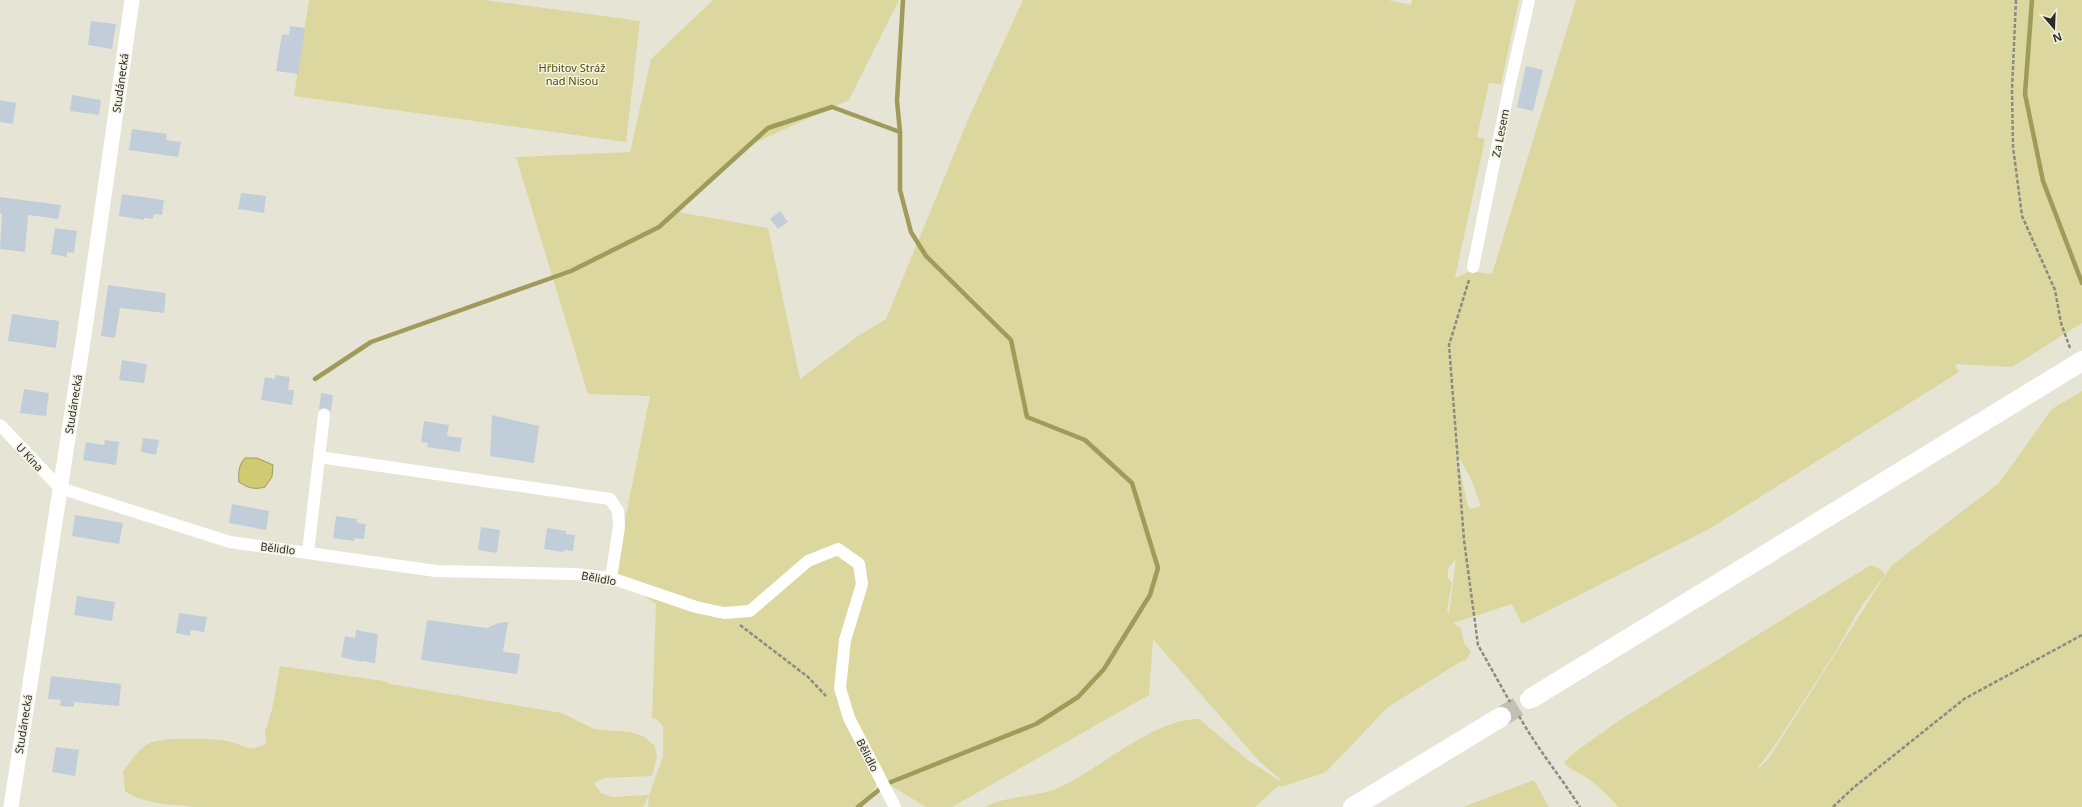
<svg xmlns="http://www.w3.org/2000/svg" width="2082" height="807" viewBox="0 0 2082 807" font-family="'Noto Sans',sans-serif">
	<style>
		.green { fill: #dbd79e; fill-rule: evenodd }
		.water { fill: #d0ca72; stroke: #9f9b5b }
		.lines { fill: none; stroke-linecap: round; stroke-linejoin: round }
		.stream { stroke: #9f9b5b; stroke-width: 4.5 }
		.building { fill: #c1ceda }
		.primary-tunnel { stroke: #c1c0b2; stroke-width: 20; stroke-dasharray: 20 10; stroke-linecap: butt }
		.path { stroke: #8c8b80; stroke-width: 2.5; stroke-dasharray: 4 2; stroke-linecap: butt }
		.minor { stroke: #fff; stroke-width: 12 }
		.tertiary { stroke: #fff; stroke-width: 15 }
		.primary { stroke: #fff; stroke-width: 20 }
		.labels { text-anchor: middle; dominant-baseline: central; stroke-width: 3; stroke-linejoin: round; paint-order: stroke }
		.park-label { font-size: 11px; fill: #534e07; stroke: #f3f2e2 }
		.street-label { font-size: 11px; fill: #2d2c26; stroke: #f3f2e2 }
	</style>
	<rect width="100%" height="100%" fill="#e6e5d5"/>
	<g class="green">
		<polygon points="309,0 485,0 640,21 626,142 294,96"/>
		<path d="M713,0H899L849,100L748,146L678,212L768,228L800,379L858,336L886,319L970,115L1023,0H1388L1411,5L1412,0H1519L1501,84L1489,83L1477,137L1485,139L1455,278L1470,271L1492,274L1576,0H2082V323L2012,367L1955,364L1959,372L1709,529L1522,624L1512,604L1453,623L1461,628L1464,643L1471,652L1466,660L1460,662L1388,707L1326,772L1281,787L1279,785L1255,807H985C1007,795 1035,798 1058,788C1101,769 1152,719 1199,719L1249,761L1280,781L1281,780L1258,760L1153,639L1149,695L952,807H926L880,779L863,807H648L649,795L643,807H195C173,804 143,805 125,791L123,771C130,763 138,749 148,744C161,736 219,738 234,743C250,748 248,752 266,744L265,732L272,709L280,666L384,681L390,684L562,713L594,729L630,732L643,736L655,746L657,757L652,776L604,778L594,783L601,793L612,797L649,795L663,757V726L655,718H652L656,604L614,575L650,396L588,394L516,157L630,152L651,59ZM1456,452L1470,477L1481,506L1470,509L1468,506ZM1456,559L1449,614L1447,611L1452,583L1448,578V568Z"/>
		<path d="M2082,391V807H1618C1611,798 1596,784 1587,778C1578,771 1572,772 1564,762L1575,752L1620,720L1869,566H1874L1883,571L1885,575L1862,605L1834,654L1777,742L1755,772L1769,758L1891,566L1999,483L2052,409Z"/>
		<polygon points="1534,780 1549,807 1463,807"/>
	</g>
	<path class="water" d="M245,458H257L273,465L272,477L265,487C254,490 248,488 239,482C238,473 239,464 245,458Z"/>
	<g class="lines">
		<g class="stream">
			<polyline points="2032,0 2025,94 2043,181 2082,283"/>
			<polyline points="315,379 371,342 571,271 659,227 768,128 832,107 900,132"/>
			<polyline points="886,784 1036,724 1078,697 1104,669 1150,595 1158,568 1132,483 1085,440 1027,417 1011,340 926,256 911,232 900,190 900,132 897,101 903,0"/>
			<polyline points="858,807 880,789"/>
		</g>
	</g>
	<g class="building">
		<polygon points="91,21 116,24 112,49 88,45"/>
		<polygon points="290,26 305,28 298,74 276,71 282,34 289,35"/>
		<polygon points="1526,66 1543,70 1533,111 1517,107"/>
		<polygon points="72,95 101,100 99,115 70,111"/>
		<polygon points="0,100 16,103 13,124 0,122"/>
		<polygon points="132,129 167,134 166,140 181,142 178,157 129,150"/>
		<polygon points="241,193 266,196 264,213 238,209"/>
		<polygon points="122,194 164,200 162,215 154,214 153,219 144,218 144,220 119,216"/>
		<polygon points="0,197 61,205 58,219 28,215 25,252 0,249 2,214 0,213"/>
		<polygon points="780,211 788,222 778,229 770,219"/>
		<polygon points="55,228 77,231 74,253 67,252 67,257 51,254"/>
		<polygon points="108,285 166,293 164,313 120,308 115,338 101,336"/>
		<polygon points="12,314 59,321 56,348 8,341"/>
		<polygon points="122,360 147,364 144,383 119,380"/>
		<polygon points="275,375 290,377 288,390 294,390 292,405 261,400 265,377 275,379"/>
		<polygon points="24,389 49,393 46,416 20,413"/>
		<polygon points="321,393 333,395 331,411 325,408 319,409"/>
		<polygon points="492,415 539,426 534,463 490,456"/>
		<polygon points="424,421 449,425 447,436 462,438 460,452 427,447 428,443 421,442"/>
		<polygon points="143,438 159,440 156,455 141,452"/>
		<polygon points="105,440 119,442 116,465 83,460 86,442 104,445"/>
		<polygon points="232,504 269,511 266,530 229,523"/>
		<polygon points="75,515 123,523 119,544 72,536"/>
		<polygon points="336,516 357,519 357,523 366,524 364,539 354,538 354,541 333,538"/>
		<polygon points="481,527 500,530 497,553 478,550"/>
		<polygon points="547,528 566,531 566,534 575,535 573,551 564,550 563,552 544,549"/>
		<polygon points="77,596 115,602 112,621 74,615"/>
		<polygon points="179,613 207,617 204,632 191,630 190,636 176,633"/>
		<polygon points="427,620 487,628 498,623 508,622 503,652 520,654 517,674 421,660"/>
		<polygon points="356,630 378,634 375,663 362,661 362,662 341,657 345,636 355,638"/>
		<polygon points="51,676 121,684 119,706 74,702 74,707 60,706 61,700 48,699"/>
		<polygon points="56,747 79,750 75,776 52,772"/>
	</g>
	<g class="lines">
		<polyline class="primary-tunnel" points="1501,717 1530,699"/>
		<g class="path">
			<polyline points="2016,0 2012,90 2013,147 2022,216 2055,290 2061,323 2070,348"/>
			<polyline points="1469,280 1449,345 1464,540 1478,645 1510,702"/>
			<polyline points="740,625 808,677 827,697"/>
			<path d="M1519,716C1537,748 1560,776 1580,807"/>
			<polyline points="1833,807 1853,788 1964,699 2082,635"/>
		</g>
		<g class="minor">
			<polyline points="1473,267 1510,84 1529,0"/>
			<polyline points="0,425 60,488 230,542 436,571 575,574 611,578 696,607 724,613 750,611 808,561 838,549 859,564 862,584 845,640 840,688 849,718 895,807"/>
			<polyline points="319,457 610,499 618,511 619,527 611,578"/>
			<polyline points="308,552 324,415"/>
		</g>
		<polyline class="tertiary" points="11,807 87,315 132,0"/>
		<g class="primary">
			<polyline points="1530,699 2082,361"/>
			<polyline points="1353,807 1501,717"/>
		</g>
	</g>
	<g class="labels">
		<g class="park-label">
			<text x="572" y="67">Hřbitov Stráž<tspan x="572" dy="13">nad Nisou</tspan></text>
		</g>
		<g class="street-label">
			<text transform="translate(120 83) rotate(-82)">Studánecká</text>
			<text transform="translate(1500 133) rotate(-79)">Za Lesem</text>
			<text transform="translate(73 404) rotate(-81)">Studánecká</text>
			<text transform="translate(30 457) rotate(47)">U Kina</text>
			<text transform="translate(278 548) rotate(7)">Bělidlo</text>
			<text transform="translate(599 578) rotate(10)">Bělidlo</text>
			<text transform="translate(23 724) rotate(-81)">Studánecká</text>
			<text transform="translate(868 755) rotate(63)">Bělidlo</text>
		</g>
	</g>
	<g transform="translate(2054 28) rotate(161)" stroke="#f3f2e2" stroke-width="3" paint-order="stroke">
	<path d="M0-3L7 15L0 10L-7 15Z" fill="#2d2c26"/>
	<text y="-6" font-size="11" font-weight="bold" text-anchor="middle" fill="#2d2c26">N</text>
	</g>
</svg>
